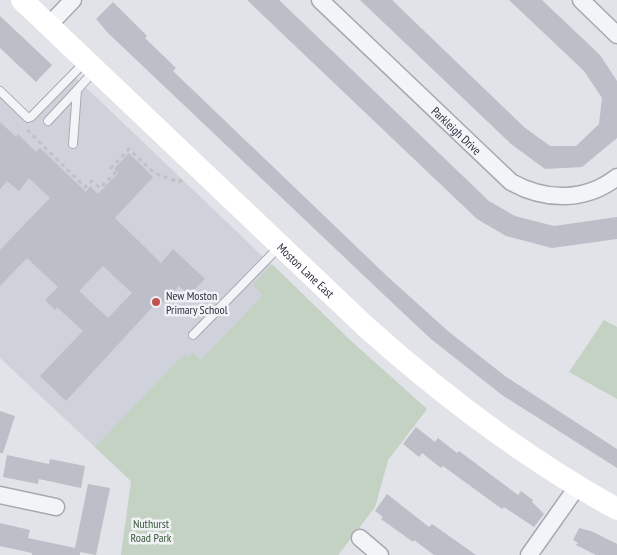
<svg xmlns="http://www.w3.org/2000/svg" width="617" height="555" viewBox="0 0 617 555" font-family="'PT Sans Narrow',sans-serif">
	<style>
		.built { fill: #cfd2da }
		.green { fill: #c4d2c3 }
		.building { fill: #bcbec8; fill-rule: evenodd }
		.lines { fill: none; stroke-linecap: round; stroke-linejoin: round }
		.lane-casing { stroke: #a7a9b2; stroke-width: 10 }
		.street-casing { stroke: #a7a9b2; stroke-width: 19 }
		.path { stroke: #bfc1c7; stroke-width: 3; stroke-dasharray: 4 4; stroke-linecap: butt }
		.lane { stroke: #f3f4f7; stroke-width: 8 }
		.street { stroke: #f3f4f7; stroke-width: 16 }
		.secondary { stroke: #fff; stroke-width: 22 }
		.poi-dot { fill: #c25351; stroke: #f0f2f6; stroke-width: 2 }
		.labels { text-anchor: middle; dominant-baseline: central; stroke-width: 5; stroke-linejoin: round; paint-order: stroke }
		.street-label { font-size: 12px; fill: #2b2f3f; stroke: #f0f2f6 }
		.poi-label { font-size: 12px; fill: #2b2f3f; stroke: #f0f2f6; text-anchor: start }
		.park-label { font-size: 12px; fill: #3a5939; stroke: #f0f2f6 }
	</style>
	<rect width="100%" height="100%" fill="#e1e3e8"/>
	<polygon class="built" points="74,76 351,341 427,409 388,460 375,507 338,555 131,481 0,358 0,96 30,124"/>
	<g class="green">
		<polygon points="272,264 351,341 427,409 388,460 375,507 338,555 121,555 131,481 95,447 184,354 188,357 192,352 201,360 263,295 253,285"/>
		<polygon points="604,320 617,327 617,399 569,372"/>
	</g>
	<g class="building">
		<polygon points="247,0 279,0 489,201 515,216 554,226 617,217 617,239 552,248 506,236 477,219"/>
		<polygon points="360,0 392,0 524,127 550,146 576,146 599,124 602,98 584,71 509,0 542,0 600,55 617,81 617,138 582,167 545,169 511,144"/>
		<polygon points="113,2 147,36 145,38 176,68 173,71 388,277 449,332 505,376 617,449 617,468 502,395 431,339 400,310 108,33 96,19"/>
		<polygon points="0,16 52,65 36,82 0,48"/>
		<path d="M0,122L16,137L18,134L36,152L40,148L86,192L90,186L98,194L118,173L114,169L129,153L153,177L115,218L161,263L173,249L205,279L189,295L179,286L160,306L157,302L66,401L40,376L83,331L57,307L55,310L45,300L58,287L27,258L0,286V250L50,198L29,178L19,191L7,181L0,189ZM103,266L132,293L108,318L79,291Z"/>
		<polygon points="0,411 15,416 3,453 0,453"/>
		<polygon points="416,427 435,442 438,438 457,453 459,451 518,495 521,491 533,500 532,502 544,514 534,527 504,507 502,509 443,466 441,468 422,453 419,457 403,444"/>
		<polygon points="7,455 49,464 50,459 85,466 81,488 39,479 38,484 3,477"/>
		<polygon points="88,484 110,488 96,555 80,552 80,555 32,555 32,553 0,546 0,523 30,530 28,538 75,548"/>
		<polygon points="387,494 429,527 432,524 476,555 434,555 414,540 413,542 381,519 383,517 375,511"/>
		<polygon points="579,528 591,531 617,544 617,555 596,555 576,545 578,543 573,540"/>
	</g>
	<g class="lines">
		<g class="lane-casing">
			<g id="lane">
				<polyline points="0,91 28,118 31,117 84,63"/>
				<polyline points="48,121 77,90"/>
				<polyline points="73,144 77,90 94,71"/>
				<polyline points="193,335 279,247"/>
			</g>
		</g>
		<g class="street-casing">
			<g id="street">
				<path id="s1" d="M320,0L511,182C545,201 585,202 617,177"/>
				<polyline points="581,0 617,35"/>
				<polyline points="49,25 73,0"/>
				<polyline points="0,495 56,507"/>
				<polyline points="360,538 380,555"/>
				<polyline points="529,555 577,487"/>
			</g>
		</g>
		<polyline class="path" points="27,130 85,187 92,181 100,188 115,173 111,168 129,149 154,173 179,182 183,179"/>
		<use href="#lane" class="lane"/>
		<use href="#street" class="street"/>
		<path class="secondary" id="s2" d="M22,0L365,326C443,396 525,458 617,509"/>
	</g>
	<circle class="poi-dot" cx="156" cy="302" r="5"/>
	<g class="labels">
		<g class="street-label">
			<text stroke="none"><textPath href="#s1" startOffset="189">Parkleigh Drive</textPath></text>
			<text stroke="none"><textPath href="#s2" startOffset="392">Moston Lane East</textPath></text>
		</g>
		<g class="poi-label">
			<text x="166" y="295">New Moston<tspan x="166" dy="14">Primary School</tspan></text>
		</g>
		<g class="park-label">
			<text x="151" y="523">Nuthurst<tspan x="151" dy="14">Road Park</tspan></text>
		</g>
	</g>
</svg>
